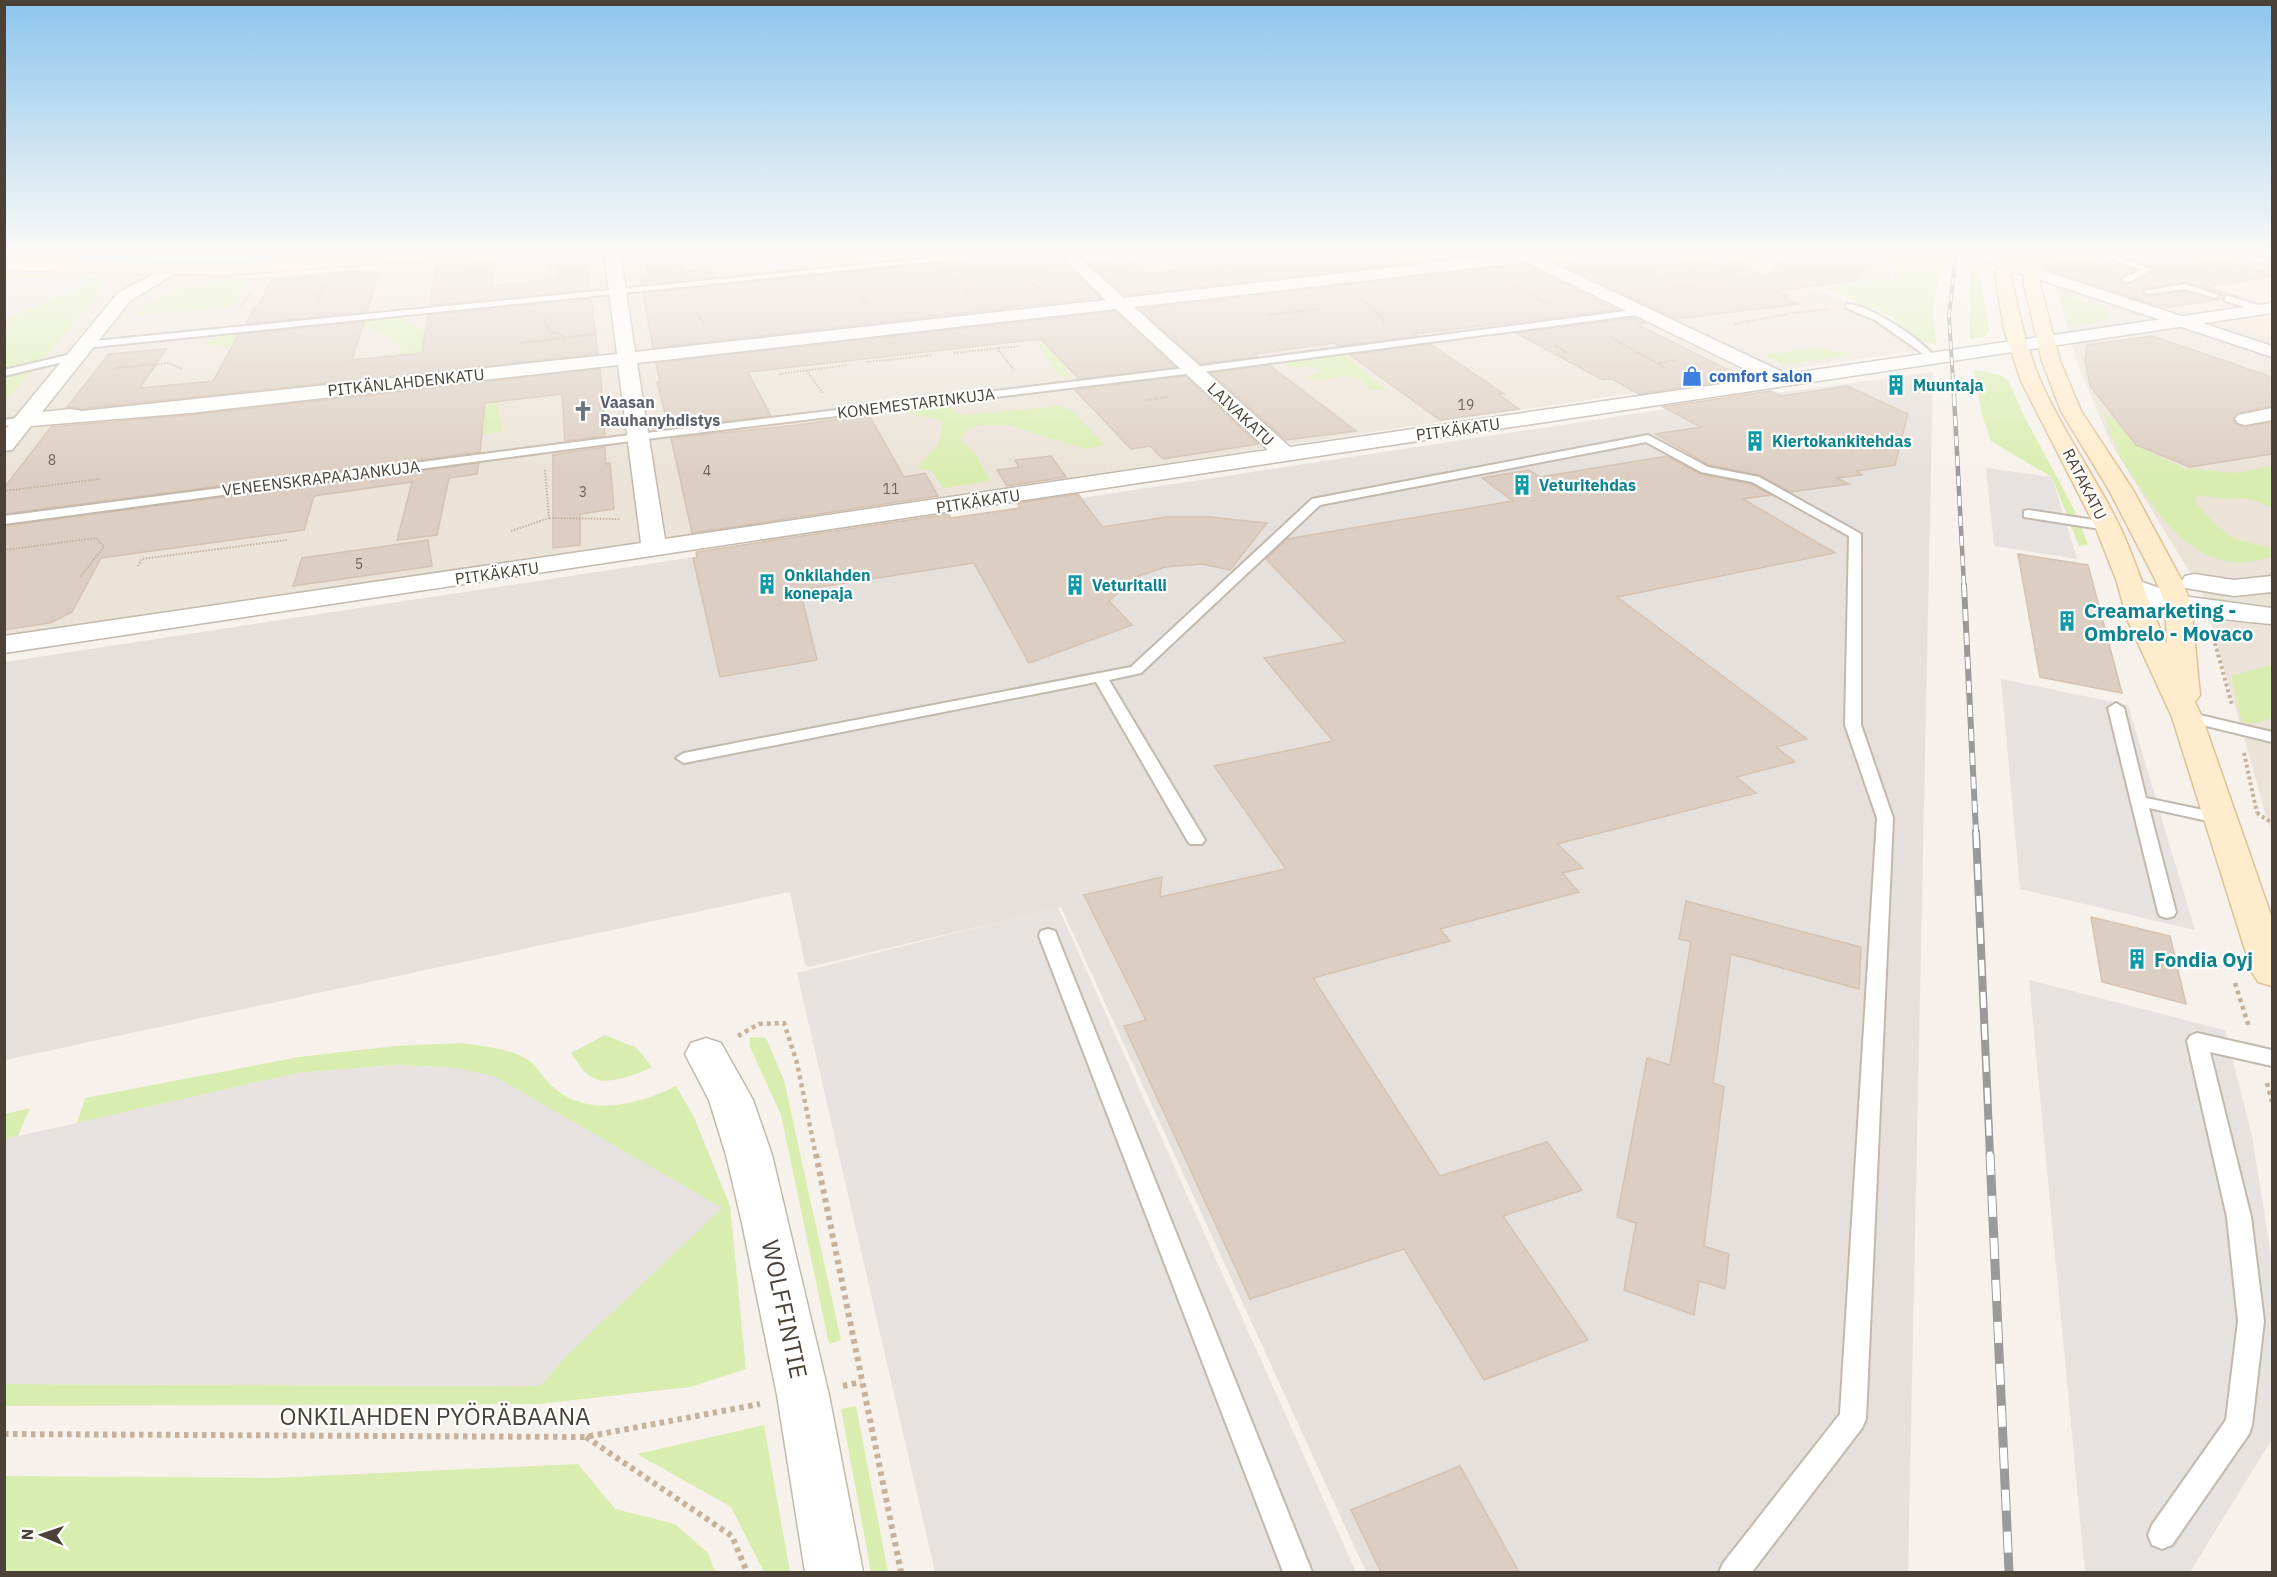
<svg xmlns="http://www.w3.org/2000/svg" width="2277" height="1577" viewBox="0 0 2277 1577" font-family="'IBM Plex Sans',sans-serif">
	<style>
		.residential { fill: #ebe3d8 }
		.commercial { fill: #f9e5d5 }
		.industrial { fill: #e6e0dc }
		.green { fill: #daedb1 }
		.parking { fill: #e5e2df }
		.water { fill: #a3e0f7 }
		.building { fill: #dccec2; stroke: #d5c2b1; stroke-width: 1.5; fill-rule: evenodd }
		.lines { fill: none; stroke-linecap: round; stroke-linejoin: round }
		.service-casing { stroke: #c3b8ac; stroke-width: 4 }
		.minor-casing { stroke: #c3b8ac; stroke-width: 3 }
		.tertiary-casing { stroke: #c3b8ac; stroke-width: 3 }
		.secondary-casing { stroke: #ddc299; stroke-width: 3 }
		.path-far3 { stroke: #c6b29c; stroke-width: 2; stroke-dasharray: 1.5 1.5; stroke-linecap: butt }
		.path-far2 { stroke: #c6b29c; stroke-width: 4; stroke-dasharray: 3 3; stroke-linecap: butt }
		.path-far1 { stroke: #c6b29c; stroke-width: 4.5; stroke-dasharray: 4 4; stroke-linecap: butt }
		.path { stroke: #c6b29c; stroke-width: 6; stroke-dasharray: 4.5 4.5; stroke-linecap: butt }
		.service { fill: #fff; fill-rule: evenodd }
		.minor { fill: #fff; fill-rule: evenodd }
		.tertiary { fill: #fff; fill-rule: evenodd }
		.secondary { fill: #ffeccc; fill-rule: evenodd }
		.rail-far4-casing { stroke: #9a9a9a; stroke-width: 4 }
		.rail-far3-casing { stroke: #9a9a9a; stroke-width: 4.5 }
		.rail-far2-casing { stroke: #9a9a9a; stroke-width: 6 }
		.rail-far1-casing { stroke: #9a9a9a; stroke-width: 8 }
		.rail-casing { stroke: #9a9a9a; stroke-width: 9 }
		.rail-far4 { stroke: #fff; stroke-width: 2; stroke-dasharray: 8; stroke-linecap: butt }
		.rail-far3 { stroke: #fff; stroke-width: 3; stroke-dasharray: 10; stroke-linecap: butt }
		.rail-far2 { stroke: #fff; stroke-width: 4; stroke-dasharray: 12; stroke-linecap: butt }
		.rail-far1 { stroke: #fff; stroke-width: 5; stroke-dasharray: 16; stroke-linecap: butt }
		.rail { stroke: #fff; stroke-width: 7; stroke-dasharray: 21; stroke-linecap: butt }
		.labels { text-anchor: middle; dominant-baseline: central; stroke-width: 4.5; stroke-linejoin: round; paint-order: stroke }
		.far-number-label { font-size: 14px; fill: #70645a }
		.far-shop-label { font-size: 16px; font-weight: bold; fill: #366cbe; stroke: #fff; text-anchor: start }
		.far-street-label { font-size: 16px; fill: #4c4137; stroke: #fff }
		.far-culture-label { font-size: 16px; font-weight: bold; fill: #0d838f; stroke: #fff; text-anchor: start }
		.far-worship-label { font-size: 16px; font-weight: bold; fill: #5b616d; stroke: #fff; text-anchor: start }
		.culture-label { font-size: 20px; font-weight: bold; fill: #0d838f; stroke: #fff; text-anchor: start }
		.near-street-label { font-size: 24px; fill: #4c4137; stroke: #fff }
	</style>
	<rect width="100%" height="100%" fill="#f6f1eb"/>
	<g class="residential">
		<polygon points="402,252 1719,252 1882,317 1927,349 5,637 5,439 19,419 5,419 5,268 257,278 379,267"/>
		<polygon points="1787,252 1901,252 1889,279 1825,288 1771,265"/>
		<polygon points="2063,252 2066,252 2057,274 2172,312 2184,312 2272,340 2272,836 2203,594 2111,443 2078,365 2052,274"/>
	</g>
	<polygon class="commercial" points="2066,252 2272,252 2272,340 2184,312 2172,312 2056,274"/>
	<polygon class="industrial" points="1933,372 1908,1572 1366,1572 1061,907 809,967 805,964 790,892 5,1060 5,662 1712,402"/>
	<g class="green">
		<polygon points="5,252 396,252 234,264 5,258"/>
		<path d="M1903,252L1947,254C1934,287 1930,309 1937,345L1922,341L1885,313L1825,288L1891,279Z"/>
		<path d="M926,253L932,255L933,259L757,274L758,267L793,270L821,267V264C828,263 835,261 841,261C856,260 873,267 885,256L921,257Z"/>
		<polygon points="1970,262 1979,268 1989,330 1984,337 1970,339"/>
		<polygon points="5,273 102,277 107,283 53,348 5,401 4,335 7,333 7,319 95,280 5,278"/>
		<path d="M252,278L231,307L135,315C163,285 213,281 252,278Z"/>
		<polygon points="2060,294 2104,307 2110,319 2084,324 2067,322"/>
		<path d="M404,317L406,323L422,330L432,329L431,341L414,362L398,361L401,347C391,334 381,331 366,328L237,347L207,345L205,342L228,334Z"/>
		<polygon points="1082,338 1076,360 1065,368 1069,378 1057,375 1038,344"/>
		<polygon points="1814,348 1853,354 1784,365 1766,355"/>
		<path d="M1340,353L1346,356L1387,390H1370C1350,361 1330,389 1306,377L1321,372L1315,367H1287L1285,360Z"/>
		<polygon points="1974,370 1998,374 2008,380 2024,416 2075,511 2088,545 2079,546 2052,477 1991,441 1982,415"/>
		<path d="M491,390L497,392C496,406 502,418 502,432L483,434L482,425Z"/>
		<polygon points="951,406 954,413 966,415 1060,406 1072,411 1105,445 1085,449 1008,425 980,425 967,429 961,439 976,455 990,481 943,488 932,471 917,468 938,444 943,421 900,411"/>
		<path d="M2103,413L2118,422L2133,424L2225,414L2262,427L2138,447L2184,468L2235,473L2272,466V507L2249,499L2219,498L2198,495L2194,501L2216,525L2235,539L2272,548V557C2192,583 2154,507 2117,452L2118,444L2114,443Z"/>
		<polygon points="2272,665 2272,718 2258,723 2242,723 2231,676"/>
		<path d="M605,1035L637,1048L652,1067C637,1074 608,1086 593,1078C583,1073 577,1061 571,1053Z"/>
		<polygon points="750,1037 766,1038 784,1080 841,1340 829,1344 781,1115 750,1047"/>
		<path d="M463,1043C485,1047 511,1048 530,1061C538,1067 543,1078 551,1085C586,1119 637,1105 676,1086L694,1117L730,1206L746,1369L690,1387L539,1404L5,1406L4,1384L540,1386L563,1359L456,1068L397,1065L298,1073L77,1123L85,1098L299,1057L394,1046Z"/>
		<polygon points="30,1108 18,1136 5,1139 5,1114"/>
		<polygon points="856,1406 888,1572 871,1572 841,1409"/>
		<polygon points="764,1425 790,1572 764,1572 731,1507 637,1454"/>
		<polygon points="578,1464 615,1509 675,1524 708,1553 715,1572 5,1572 5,1476 273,1478"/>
	</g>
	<g class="parking">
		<polygon points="2208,252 2272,252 2272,271"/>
		<polygon points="5,278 97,280 61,296 5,294"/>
		<polygon points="1986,468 2052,477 2077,559 1994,546"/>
		<polygon points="2001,679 2128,705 2195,930 2020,889"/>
		<polygon points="1058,907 1356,1572 935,1572 797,973"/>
		<polygon points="2029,980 2225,1030 2252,1136 2272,1262 2272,1439 2190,1572 2085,1572"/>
		<polygon points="397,1065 456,1068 494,1076 722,1208 563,1359 540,1386 5,1384 5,1139 298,1073"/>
	</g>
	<path class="water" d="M64,252H265L254,255L271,256V258C208,271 140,262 76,259Z"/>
	<g class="building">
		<polygon points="556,252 586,252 590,290 429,306 436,266 495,261 492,286 557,279"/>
		<polygon points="642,252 676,252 682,271 706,270 707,272 714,272 716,277 641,285 640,276 649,275"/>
		<polygon points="1211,252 1504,252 1125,296 1088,262 1128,258 1147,274 1229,265"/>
		<polygon points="1706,252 1765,276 1794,252 1822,255 1825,252 1887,252 1854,281 1775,291 1788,296 1782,297 1799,304 1676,319 1554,261 1628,253"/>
		<path d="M2154,252H2195L2272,274V276L2208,287L2240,297L2227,294L2223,296V299L2163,308L2044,269L2047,265L2102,258L2135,270L2121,278V284H2129L2153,272L2154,269L2121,256ZM2186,282L2220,293L2221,295L2214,300L2185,291L2147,296L2141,291L2143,289Z"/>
		<polygon points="1041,253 1054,266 1066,264 1101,298 653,348 643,293"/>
		<polygon points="1526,264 1618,310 1414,334 1417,336 1338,346 1334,343 1254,354 1257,357 1201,364 1139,309"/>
		<polygon points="351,271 379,273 367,312 246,324 254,308 257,308 271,280"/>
		<polygon points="591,298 598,354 82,409 67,407 109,354 166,349 140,388 213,381 239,334 364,322 352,360 422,353 428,315"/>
		<polygon points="1115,311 1175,367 1079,379 1041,339 748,372 771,416 669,428 657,382 660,382 656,363"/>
		<polygon points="1634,318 1645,323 1636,324 1745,378 1639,394 1612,379 1603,380 1516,333"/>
		<polygon points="2152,336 2272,377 2272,406 2238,413 2233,419 2236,424 2244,427 2272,422 2272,454 2190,467 2136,445 2090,386 2085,359 2087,345"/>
		<polygon points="1430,344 1504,394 1498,394 1519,409 1440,420 1350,355"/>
		<polygon points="1269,365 1356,431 1286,440 1211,373"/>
		<polygon points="600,369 605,436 565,441 562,394 485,403 480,452 4,514 4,488 51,427 190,415"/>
		<polygon points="1185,376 1258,444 1163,459 1150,446 1131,449 1075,390"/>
		<polygon points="1847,386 1908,414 1895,465 1857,471 1862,475 1837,478 1849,484 1791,492 1759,475 1709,465 1656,434 1701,427 1663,407 1770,391 1782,396"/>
		<polygon points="869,415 904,477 925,473 938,496 692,533 671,438 798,425"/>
		<polygon points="605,447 606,464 610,463 614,509 580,514 580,545 553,548 553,455"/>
		<polygon points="1051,456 1066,477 1007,486 997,470 1019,467 1015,460"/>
		<polygon points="1667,456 1700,474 1751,484 1771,495 1743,499 1835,553 1617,597 1807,739 1776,747 1795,762 1736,777 1756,793 1557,844 1583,868 1562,873 1579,892 1440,929 1450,941 1313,978 1440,1176 1547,1142 1582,1190 1503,1216 1588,1340 1484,1380 1404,1249 1250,1299 1124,1026 1146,1020 1084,895 1162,877 1160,897 1286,869 1214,766 1333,741 1264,658 1346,642 1266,559 1287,539 1513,501 1482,478 1529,470 1540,477"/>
		<polygon points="479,463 477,474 449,478 437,535 397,540 412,482 314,496 304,530 101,558 72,612 50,623 4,630 4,526"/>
		<polygon points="1078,494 1102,527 1166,517 1209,517 1267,523 1230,570 1202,564 1165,567 1136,577 1109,601 1132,625 1029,663 974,563 800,590 817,660 720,677 693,558 697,557 696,552 948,514 951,518 1020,508 1017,503"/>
		<polygon points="428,540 432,566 293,586 302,558"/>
		<polygon points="2018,554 2088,565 2122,693 2040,677"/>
		<polygon points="1686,901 1861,947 1859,989 1731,954 1713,1083 1724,1087 1704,1246 1729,1254 1725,1289 1699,1281 1694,1315 1624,1290 1636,1223 1617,1217 1647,1058 1670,1065 1691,942 1679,939"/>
		<polygon points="2091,917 2170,936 2186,1004 2102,982"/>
		<polygon points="1460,1466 1519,1572 1381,1572 1351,1510"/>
	</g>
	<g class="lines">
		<g class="service-casing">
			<g id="service">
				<polygon points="993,252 1024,252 84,348 79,345 84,342"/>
				<polygon points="2091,252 2104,252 2152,270 2129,282 2123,282 2123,278 2141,270"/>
				<polygon points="2227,252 2240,252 2272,262 2272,266"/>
				<polygon points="2185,284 2219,295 2215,298 2185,289 2147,294 2143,291"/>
				<polygon points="2228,296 2265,307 2266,309 2262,312 2225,301 2225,297"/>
				<path d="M1846,304C1868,303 1922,340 1935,357L1927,359L1922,353L1875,320L1846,308Z"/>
				<polygon points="1641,309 1645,312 1644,314 1194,373 638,440 4,524 4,516 638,434 1194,367"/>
				<polygon points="76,353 81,356 79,358 4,376 4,370"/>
				<polygon points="24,417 29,420 28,422 4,426 4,420"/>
				<polygon points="1648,435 1708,467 1759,477 1861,534 1861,725 1893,818 1866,1419 1862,1428 1752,1572 1719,1572 1724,1562 1840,1414 1877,818 1845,725 1849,536 1752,482 1701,472 1646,442 1320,505 1141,673 1109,680 1205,840 1202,844 1190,844 1187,840 1096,682 684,763 676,758 684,753 1131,667 1312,499"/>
				<polygon points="2028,510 2107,522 2113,526 2107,530 2024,517 2024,511"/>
				<polygon points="2116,703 2124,708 2146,798 2227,815 2230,819 2227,823 2221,824 2149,808 2176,912 2174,916 2167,918 2160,916 2158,912 2108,708"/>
				<polygon points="2187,712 2272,732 2272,742 2182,720 2179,717"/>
				<polygon points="1048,929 1055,931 1057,936 1312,1572 1283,1572 1039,936 1041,931"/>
				<polygon points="2197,1033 2272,1050 2272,1066 2210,1052 2251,1217 2264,1321 2252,1425 2249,1434 2172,1545 2162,1549 2152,1545 2148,1535 2152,1525 2226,1420 2238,1321 2227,1217 2187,1041 2190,1036"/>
			</g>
		</g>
		<g class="minor-casing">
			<g id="minor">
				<path d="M604,252H620L635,352L1106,300L1057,252H1073L1124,298L1527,252H1585L1578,257L1546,260L1787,374L2272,303V313L4,653V636L641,543L618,365L190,413L31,426L12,450L4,451V431L118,293L167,267H179L181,270L130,301L42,412L70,409L82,411L617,354ZM1526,262L1763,378L1290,447L1134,307ZM1116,309L1268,450L665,539L637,363Z"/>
				<polygon points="2272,408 2272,420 2245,425 2238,423 2235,419 2238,415"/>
				<polygon points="2194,574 2234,580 2272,576 2272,592 2234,596 2185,588 2181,582 2185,576"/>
				<path d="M2131,578L2182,596L2272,608V624C2240,621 2136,613 2118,586L2122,580Z"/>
				<polygon points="706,1038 721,1043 753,1100 772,1155 829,1395 863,1572 805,1572 777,1395 742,1223 726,1155 709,1100 685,1054 691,1043"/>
			</g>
		</g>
		<g class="tertiary-casing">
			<polygon id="tertiary" points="1963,252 1986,252 2272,346 2272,357 1965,255"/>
		</g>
		<g class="secondary-casing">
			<g id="secondary">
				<polygon points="402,252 477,252 470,257 224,275 4,270 4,260 224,265"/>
				<path d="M2012,252H2027L2011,274C2018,311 2026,346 2040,380C2062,430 2095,476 2119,525C2138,564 2148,606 2167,644L2165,603L2155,579L2109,490L2061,411L2042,361L2024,284V272L2036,252H2052L2040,272V284L2060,361L2081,411L2133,490L2181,579L2191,603L2200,695L2195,702L2202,717L2272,918V986L2258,982L2252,972L2172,717L2127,619L2117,582L2095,526L2021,381L2004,329L1995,274Z"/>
			</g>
		</g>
		<g class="path-far3">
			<polyline points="550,252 550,277"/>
			<polyline points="493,255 528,252"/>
			<polyline points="2201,261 2214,264"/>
			<polyline points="1738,263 1757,260 1756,252"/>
			<polyline points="956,277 965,286 968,297"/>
			<polyline points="1747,278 1711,264 1691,263 1639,270 1678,287 1771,275"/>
			<polyline points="1025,279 1039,288"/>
			<polyline points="1509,284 1545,302"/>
			<polyline points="440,288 441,284 452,280"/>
			<polyline points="862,297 868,306"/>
			<polyline points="1360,298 1382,317 1384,324"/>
			<polyline points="317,302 323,287"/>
			<polyline points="241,306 251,292"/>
			<polyline points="697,313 705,325"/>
			<polyline points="1793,313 1828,309"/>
			<polyline points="1267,315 1320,309"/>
			<path d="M545,319C545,331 554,333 564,336"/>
			<polyline points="1734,324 1788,314"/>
			<polyline points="1610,337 1666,368"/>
			<polyline points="520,343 596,334"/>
			<polyline points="1555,345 1567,353"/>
			<polyline points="997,348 1014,370"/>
			<polyline points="954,353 1020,346"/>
			<polyline points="867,362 932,355"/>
			<polyline points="1658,363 1676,360"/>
			<polyline points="116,368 169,363 182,369"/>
			<polyline points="806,370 823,393"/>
			<polyline points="779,374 848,365"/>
			<polyline points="1145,400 1168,397"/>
			<polyline points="545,470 549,518 620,519"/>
			<polyline points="4,491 100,479"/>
			<polyline points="511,531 549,518"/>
			<polyline points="4,550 96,538 104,547 80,577"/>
			<polyline points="138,566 142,559 287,540"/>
		</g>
		<g class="path-far2">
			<polyline points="2215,643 2232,705"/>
			<polyline points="2244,753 2257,813"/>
			<polyline points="2257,813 2272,823"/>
		</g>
		<g class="path-far1">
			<polyline points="2235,983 2249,1027"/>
			<polyline points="738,1036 759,1024 784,1023 797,1063 816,1156"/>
			<polyline points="2267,1083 2272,1102"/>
		</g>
		<g class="path">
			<polyline points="816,1154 901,1572"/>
			<polyline points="843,1386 861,1382"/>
			<polyline points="4,1434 585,1437 760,1404"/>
			<polyline points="586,1437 732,1536 747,1572"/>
		</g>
		<use href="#service" class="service"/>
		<use href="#minor" class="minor"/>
		<use href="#tertiary" class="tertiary"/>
		<use href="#secondary" class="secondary"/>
		<g class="rail-far4-casing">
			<polyline id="rail-far4" points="1954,397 1949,316 1956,252"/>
		</g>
		<g class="rail-far3-casing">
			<polyline id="rail-far3" points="1954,396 1964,586"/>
		</g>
		<g class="rail-far2-casing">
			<polyline id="rail-far2" points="1964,585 1976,833"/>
		</g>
		<g class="rail-far1-casing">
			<polyline id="rail-far1" points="1976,832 1990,1156"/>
		</g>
		<g class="rail-casing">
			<polyline id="rail" points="1990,1154 2009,1572"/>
		</g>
		<use href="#rail-far4" class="rail-far4"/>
		<use href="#rail-far3" class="rail-far3"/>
		<use href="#rail-far2" class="rail-far2"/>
		<use href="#rail-far1" class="rail-far1"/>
		<use href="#rail" class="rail"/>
	</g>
	<linearGradient id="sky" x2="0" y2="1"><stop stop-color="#8cc6ee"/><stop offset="0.53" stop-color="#fbf9f6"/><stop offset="1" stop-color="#fbf9f6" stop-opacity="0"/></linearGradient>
	<rect width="2277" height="473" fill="url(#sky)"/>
	<defs>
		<g id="shop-bare" transform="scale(1.62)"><path d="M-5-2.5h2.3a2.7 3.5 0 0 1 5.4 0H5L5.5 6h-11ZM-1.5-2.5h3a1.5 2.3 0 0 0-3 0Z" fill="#3f7fe0" stroke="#fff" stroke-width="2.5" paint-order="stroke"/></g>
		<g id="building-bare" transform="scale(1.62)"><path d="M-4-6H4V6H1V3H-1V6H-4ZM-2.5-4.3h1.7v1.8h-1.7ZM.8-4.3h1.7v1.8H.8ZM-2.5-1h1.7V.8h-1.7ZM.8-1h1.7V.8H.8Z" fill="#0f9aa8" stroke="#fff" stroke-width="2.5" paint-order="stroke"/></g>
		<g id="church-bare" transform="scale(1.62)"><path d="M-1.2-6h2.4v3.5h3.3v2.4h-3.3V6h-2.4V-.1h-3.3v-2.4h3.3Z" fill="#6b7280" stroke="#fff" stroke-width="2.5" paint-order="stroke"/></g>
	</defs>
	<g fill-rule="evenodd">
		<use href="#shop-bare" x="1692" y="376"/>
		<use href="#building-bare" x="1896" y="385"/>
		<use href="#church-bare" x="583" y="411"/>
		<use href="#building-bare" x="1755" y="441"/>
		<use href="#building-bare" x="1522" y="485"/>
		<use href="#building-bare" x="767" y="584"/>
		<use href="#building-bare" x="1075" y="585"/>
		<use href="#building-bare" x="2067" y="621"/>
		<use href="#building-bare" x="2137" y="959"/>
	</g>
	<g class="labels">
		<g class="far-number-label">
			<text x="1466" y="405">19</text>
			<text x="52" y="460">8</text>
			<text x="707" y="471">4</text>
			<text x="891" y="489">11</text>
			<text x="583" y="492">3</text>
			<text x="359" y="564">5</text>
		</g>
		<g class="far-shop-label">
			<text x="1709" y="376">comfort salon</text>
		</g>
		<g class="far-street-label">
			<text transform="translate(406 382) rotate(-6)">PITKÄNLAHDENKATU</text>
			<text transform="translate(916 403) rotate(-7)">KONEMESTARINKUJA</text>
			<text transform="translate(1241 414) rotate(43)">LAIVAKATU</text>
			<text transform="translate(1458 429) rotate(-8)">PITKÄKATU</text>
			<text transform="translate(321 478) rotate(-7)">VENEENSKRAPAAJANKUJA</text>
			<text transform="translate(2085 484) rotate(63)">RATAKATU</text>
			<text transform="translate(978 501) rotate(-9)">PITKÄKATU</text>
			<text transform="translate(497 573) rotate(-8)">PITKÄKATU</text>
		</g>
		<g class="far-culture-label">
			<text x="1913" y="385">Muuntaja</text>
			<text x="1772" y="441">Kiertokankitehdas</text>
			<text x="1539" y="485">Veturitehdas</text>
			<text x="784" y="575">Onkilahden<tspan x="784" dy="18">konepaja</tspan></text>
			<text x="1092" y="585">Veturitalli</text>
		</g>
		<g class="far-worship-label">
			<text x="600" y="402">Vaasan<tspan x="600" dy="18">Rauhanyhdistys</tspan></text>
		</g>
		<g class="culture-label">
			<text x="2084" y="610">Creamarketing -<tspan x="2084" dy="23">Ombrelo - Movaco</tspan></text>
			<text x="2154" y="959">Fondia Oyj</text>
		</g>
		<g class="near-street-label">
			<text transform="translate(785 1309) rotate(78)">WOLFFINTIE</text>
			<text x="435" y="1416">ONKILAHDEN PYÖRÄBAANA</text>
		</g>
	</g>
	<rect width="2277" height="1577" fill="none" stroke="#4c4137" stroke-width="12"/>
	<g transform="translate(42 1535) rotate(272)" stroke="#ffffff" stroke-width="4.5" paint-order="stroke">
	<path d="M0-4.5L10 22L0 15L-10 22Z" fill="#4c4137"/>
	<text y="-9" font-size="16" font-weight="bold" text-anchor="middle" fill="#4c4137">N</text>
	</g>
</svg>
